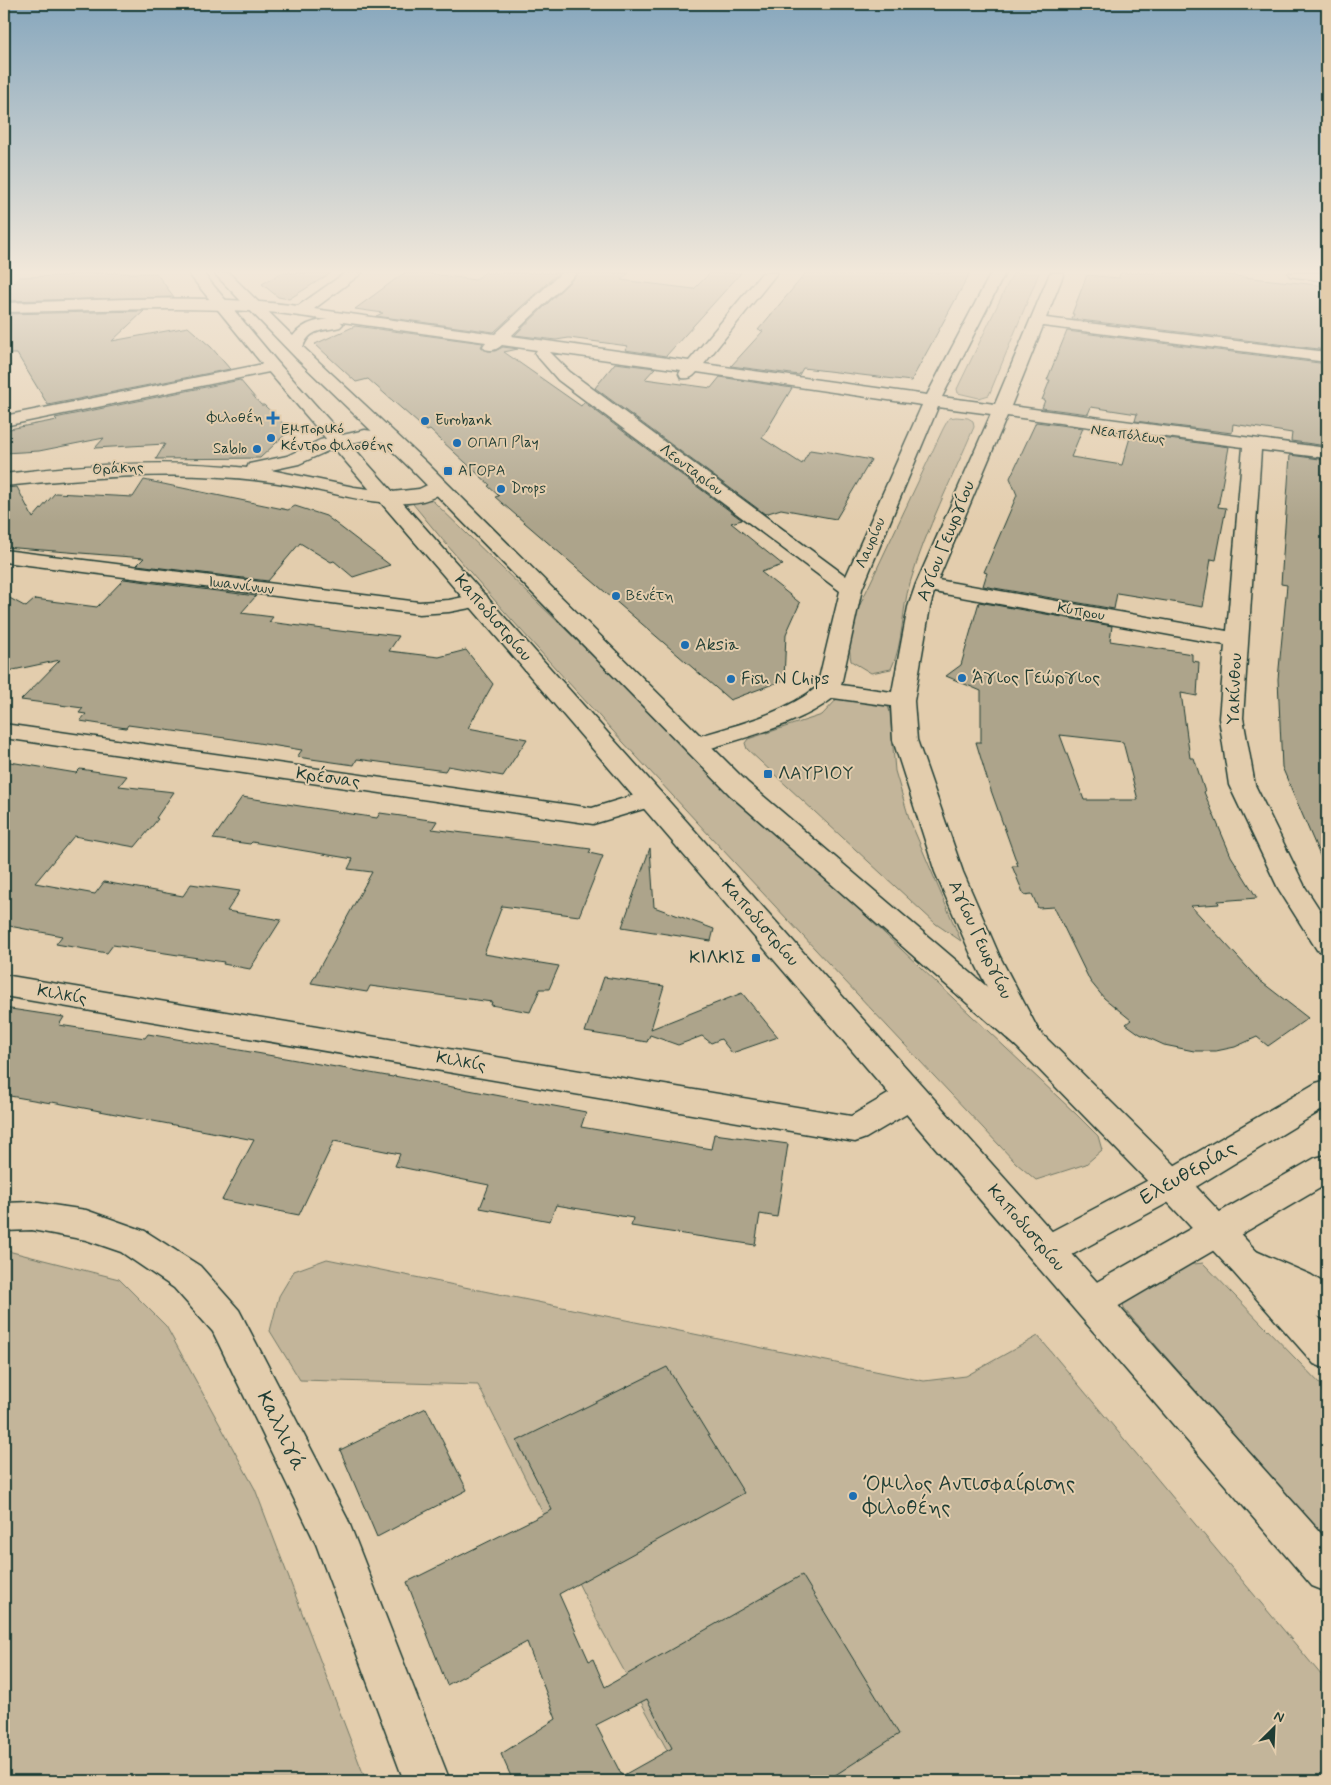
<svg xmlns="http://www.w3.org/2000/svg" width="1331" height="1785" viewBox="0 0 1331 1785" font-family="Mynerve,sans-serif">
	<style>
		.green { fill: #c3b59a; stroke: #717967 }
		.building { fill: #ada48b; stroke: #1f3d34; fill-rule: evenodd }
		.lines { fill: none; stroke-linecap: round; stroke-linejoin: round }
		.minor-casing { stroke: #1f3d34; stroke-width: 3 }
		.major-casing { stroke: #1f3d34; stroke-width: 3 }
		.minor { fill: #e3cdad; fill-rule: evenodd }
		.major { fill: #e3cdad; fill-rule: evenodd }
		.poi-dot { fill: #1f6fb2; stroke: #e3cdad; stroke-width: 2 }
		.labels { text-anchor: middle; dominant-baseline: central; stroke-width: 4; stroke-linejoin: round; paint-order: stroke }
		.far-poi-label { font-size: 15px; fill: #1f3d34; stroke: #e3cdad; text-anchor: start }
		.far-street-label { font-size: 15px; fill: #1f3d34; stroke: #e3cdad }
		.street-label { font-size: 18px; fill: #1f3d34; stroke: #e3cdad }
		.poi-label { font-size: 18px; fill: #1f3d34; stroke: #e3cdad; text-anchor: start }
		.near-street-label { font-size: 21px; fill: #1f3d34; stroke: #e3cdad }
		.near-poi-label { font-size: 21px; fill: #1f3d34; stroke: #e3cdad; text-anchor: start }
	</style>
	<rect width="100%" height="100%" fill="#e3cdad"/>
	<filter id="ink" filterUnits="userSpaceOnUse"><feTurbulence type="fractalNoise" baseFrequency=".02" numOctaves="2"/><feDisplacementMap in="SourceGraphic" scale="10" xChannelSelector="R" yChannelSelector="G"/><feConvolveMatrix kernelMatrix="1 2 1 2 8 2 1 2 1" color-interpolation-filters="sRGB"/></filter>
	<g filter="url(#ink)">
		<g class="green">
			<polygon points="1013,273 1039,273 989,395 979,398 958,393 957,389"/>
			<path d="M956,417L968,418L973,421L974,427C952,479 926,529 910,583C901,611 904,643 891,669L871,673L851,661L849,647L857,611L943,429L949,418Z"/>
			<path d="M427,498L434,502L692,752L1076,1114L1098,1136L1102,1150L1086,1164L1036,1180L1016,1163C897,1037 778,910 660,782C576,691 491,600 413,504L420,499Z"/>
			<polygon points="839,697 887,704 890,712 895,771 909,818 961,941 936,924 747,749 745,743 748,739 822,715"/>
			<polygon points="4,1250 119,1279 166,1326 255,1489 366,1781 4,1781"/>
			<polygon points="327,1259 924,1381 966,1376 1038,1336 1327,1682 1327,1781 684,1781 603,1632 478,1385 300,1380 270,1331 279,1296 294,1271"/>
			<polygon points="1203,1263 1327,1391 1327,1540 1124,1309 1122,1297 1185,1265"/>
		</g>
		<g class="building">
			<polygon points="83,273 156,273 174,297 4,301 4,296 19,277 66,276"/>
			<polygon points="281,273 331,273 289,299 278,297 262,284"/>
			<polygon points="404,273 426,273 475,280 484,273 558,273 494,332 376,316 383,313 355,309"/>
			<polygon points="579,273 629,273 621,280 694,289 710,273 741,273 666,356 625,350 628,346 569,338 556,340 515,335"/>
			<polygon points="806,273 970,273 911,381 803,368 799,375 731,366 763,331 758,330"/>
			<polygon points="1120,273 1207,273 1327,286 1327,350 1072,319 1074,314 1072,314 1087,275 1119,278"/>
			<polygon points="144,311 112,341 188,327 211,347 230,369 48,405 17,354 4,354 4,314"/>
			<polygon points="355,326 483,343 481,347 488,351 495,351 503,347 518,349 504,352 581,406 584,402 742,520 731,523 783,565 761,572 800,603 786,634 784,680 730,700 495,497 499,496 488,486 490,485 430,430 427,431 368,379 356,382 315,344"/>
			<polygon points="1067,331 1327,364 1327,446 1291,441 1292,433 1233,424 1232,433 1135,421 1137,414 1091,407 1088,414 1042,408 1045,400 1042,400 1050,380 1047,380"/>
			<polygon points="615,363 655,368 645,379 711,388 720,377 792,388 762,438 802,464 810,450 823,452 824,451 871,460 836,519 781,509 765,514 595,388"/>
			<polygon points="240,380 261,405 264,405 290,430 260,458 156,459 165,444 95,448 104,438 39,451 4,453 4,430 57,420 55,418"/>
			<polygon points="1036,422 1083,428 1071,457 1122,465 1131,434 1229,447 1218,507 1226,508 1216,560 1211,559 1203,607 1117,593 1114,609 983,586 987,573 984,572 1017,495 1010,478"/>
			<polygon points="1290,455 1327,460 1327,872 1282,767 1278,679 1287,585 1281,584"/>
			<polygon points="144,480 288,510 295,506 326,516 390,565 353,577 334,561 331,562 300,543 268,581 137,565 144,558 4,547 4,488 17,487 33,518 55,493 133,497"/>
			<polygon points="124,579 256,596 241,613 273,617 269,622 347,632 348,630 399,636 389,651 439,657 466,650 493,684 468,728 527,739 503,776 448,766 445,771 357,759 354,765 297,757 302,750 233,739 128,725 126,728 80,721 86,714 79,713 83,708 21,700 60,660 4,672 4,595 26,607 35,599 97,607"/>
			<path d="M979,602L1112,626L1110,641L1192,654V661L1199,662L1197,696L1181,693L1190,758H1194L1205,792H1204L1231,856L1257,898L1218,901L1219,904L1191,906L1259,980L1308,1018L1268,1046L1257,1037L1235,1047L1216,1051H1194L1164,1045L1140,1034L1126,1024L1131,1020L1104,998L1090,981L1054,907L1038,908L1032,894L1024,895L1012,866H1018L988,782L976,742H981V691L946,676L961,665ZM1060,735L1123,742L1138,800H1084Z"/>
			<polygon points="4,761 76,773 80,769 127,776 119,786 174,792 156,818 158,819 135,847 74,836 35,883 95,894 104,882 183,896 191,884 240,891 227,911 281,920 250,969 223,964 224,962 113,945 107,953 56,944 62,936 4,925"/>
			<polygon points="242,797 377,818 380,813 437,821 432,829 591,849 589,853 603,856 579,916 502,906 484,954 559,966 549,989 540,989 530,1012 491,1005 492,1002 370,986 367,992 311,983 372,872 348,869 353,859 252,842 250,844 213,839"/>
			<polygon points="650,848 654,907 714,929 711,941 622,927"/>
			<polygon points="604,977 664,986 651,1029 742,993 778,1037 732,1053 721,1039 711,1043 702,1036 678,1045 650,1035 647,1042 585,1032"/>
			<polygon points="4,1008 64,1017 59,1025 145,1038 148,1034 393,1077 394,1076 586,1112 581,1127 711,1149 714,1134 788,1144 777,1217 760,1214 755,1245 631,1226 633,1218 556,1205 550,1221 480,1208 489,1185 395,1166 400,1154 334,1141 299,1215 222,1200 254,1140 52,1102 51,1103 4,1095"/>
			<path d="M667,1367L744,1493L559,1594L589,1661L593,1659L605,1687L802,1575L899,1734L826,1781H513L501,1754L556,1719L527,1642L447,1685L407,1582L552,1510L517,1441ZM647,1699L672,1748L622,1776L596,1725Z"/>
			<polygon points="426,1408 467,1490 377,1537 340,1450"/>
		</g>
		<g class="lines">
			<g class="minor-casing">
				<g id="minor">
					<path d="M345,273H362L314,309L495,334L561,273H577L511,336L689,361L762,273H777L704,364L927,395L991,273H1005L942,397L995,404L1050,273H1064L1046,318L1327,352V362L1043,326L1011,406L1327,448V458L1261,450L1243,718L1255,785L1305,887L1327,921V953L1317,950L1278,888L1229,785L1219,718L1225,645L934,592L930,607L914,701L917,740L963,872L1000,957L1043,1039L1039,1047L1028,1050L1017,1047L972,957L935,872L893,740L891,706L833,698C797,726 747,736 705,750L696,752L687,750L684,745L687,740C731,726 781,716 817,687L840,591L558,380L537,356L535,353L537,350L502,345C496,350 493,351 485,349L483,346L486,342L278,313C186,305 96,311 4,312V303C102,300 201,293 298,306ZM550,352L681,370L679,374L681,378C689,379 692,378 697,372L922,405L846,576L570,372ZM938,407L991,414L916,584L908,607L892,692L841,685L862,589ZM1007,416L1243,447L1227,631L938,580Z"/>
					<polygon points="1288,273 1327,273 1327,281 1295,277 1290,276"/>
					<polygon points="273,362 279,364 281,367 279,370 4,426 4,416"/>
					<path d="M365,430L396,434L399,438L396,442L390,443L365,440L339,446L299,464L271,470L354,487L392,492L419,489L438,480L445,482L447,486C423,521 336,493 302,487C203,468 104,476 4,486V474C84,464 166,459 247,468L249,464L287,456L320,440Z"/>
					<polygon points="4,550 419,602 449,600 478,594 486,595 489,600 486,605 449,612 419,614 4,562"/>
					<polygon points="4,724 592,808 651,790 660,792 664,798 660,804 593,824 4,738"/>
					<polygon points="4,975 851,1116 900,1087 911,1084 922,1087 927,1096 922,1105 866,1138 855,1142 4,996"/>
					<polygon points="1327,1080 1327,1107 1184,1194 1059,1262 1047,1266 1035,1262 1029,1251 1035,1240 1160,1174 1316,1083"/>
					<polygon points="1327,1155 1327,1184 1105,1314 1092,1319 1079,1314 1074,1303 1079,1292 1315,1158"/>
					<polygon points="32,1202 86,1210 145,1231 200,1266 239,1310 348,1520 450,1781 404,1781 316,1544 213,1332 174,1288 121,1252 86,1240 32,1230 4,1231 4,1203"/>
					<polygon points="1249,1248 1311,1275 1327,1285 1327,1320 1314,1315 1285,1297 1237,1274 1231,1263 1237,1252"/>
				</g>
			</g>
			<g class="major-casing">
				<g id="major">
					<polygon points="188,273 203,273 279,364 1327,1540 1327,1592 1312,1586 267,370"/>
					<path d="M214,273H229L293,336C303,322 324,317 340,321L343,324L340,327C324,331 310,328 303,347L425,461L748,783L1039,1031L1184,1174L1327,1326V1369L1314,1364L1234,1273L1160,1194L1017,1047L730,795L411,469L296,358Z"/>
				</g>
			</g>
			<use href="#minor" class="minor"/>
			<use href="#major" class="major"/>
		</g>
	</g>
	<linearGradient id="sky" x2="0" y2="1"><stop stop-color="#87a7bd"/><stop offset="0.52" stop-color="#f2e8da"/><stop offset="1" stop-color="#f2e8da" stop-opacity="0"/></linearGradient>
	<rect width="1331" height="523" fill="url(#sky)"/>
	<g class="poi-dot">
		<path d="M270.5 410.5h5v5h5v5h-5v5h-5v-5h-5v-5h5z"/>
		<circle cx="425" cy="421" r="5"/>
		<circle cx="271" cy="438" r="5"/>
		<circle cx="457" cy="443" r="5"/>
		<circle cx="257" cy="449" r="5"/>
		<rect x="443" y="466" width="10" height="10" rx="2.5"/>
		<circle cx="501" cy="489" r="5"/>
		<circle cx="616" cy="596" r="5"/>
		<circle cx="685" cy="645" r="5"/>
		<circle cx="962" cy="678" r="5"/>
		<circle cx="731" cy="679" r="5"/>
		<rect x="763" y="769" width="10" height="10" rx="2.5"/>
		<rect x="751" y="953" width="10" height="10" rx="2.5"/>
		<circle cx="853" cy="1496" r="5"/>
	</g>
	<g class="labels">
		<g class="far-poi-label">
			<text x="263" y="418" text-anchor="end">Φιλοθέη</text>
			<text x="435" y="421">Eurobank</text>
			<text x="281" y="429">Εμπορικό<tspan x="281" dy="17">Κέντρο Φιλοθέης</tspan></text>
			<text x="467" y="443">ΟΠΑΠ Play</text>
			<text x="247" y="449" text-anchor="end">Sablo</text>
			<text x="458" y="471">ΑΓΟΡΑ</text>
			<text x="511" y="489">Drops</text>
			<text x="626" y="596">Βενέτη</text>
		</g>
		<g class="far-street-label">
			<text transform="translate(1128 435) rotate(8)">Νεαπόλεως</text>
			<text transform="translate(118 469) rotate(-3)">Θράκης</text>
			<text transform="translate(691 470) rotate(37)">Λεονταρίου</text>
			<text transform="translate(871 543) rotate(-67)">Λαυρίου</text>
			<text transform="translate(241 586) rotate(7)">Ιωαννίνων</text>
			<text transform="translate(1081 612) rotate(10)">Κύπρου</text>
		</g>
		<g class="street-label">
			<text transform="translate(946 541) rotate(-68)">Αγίου Γεωργίου</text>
			<text transform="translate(493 618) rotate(49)">Καποδιστρίου</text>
			<text transform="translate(1235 689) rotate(-88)">Υακίνθου</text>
			<text transform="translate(328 778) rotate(8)">Κρέσνας</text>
			<text transform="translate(760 923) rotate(49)">Καποδιστρίου</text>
			<text transform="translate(980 940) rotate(65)">Αγίου Γεωργίου</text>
			<text transform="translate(62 995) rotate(10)">Κιλκίς</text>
			<text transform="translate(461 1062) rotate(10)">Κιλκίς</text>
			<text transform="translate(1026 1228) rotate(49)">Καποδιστρίου</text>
		</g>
		<g class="poi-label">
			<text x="695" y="645">Aksia</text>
			<text x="972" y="678">Άγιος Γεώργιος</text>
			<text x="741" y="679">Fish N Chips</text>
			<text x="778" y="774">ΛΑΥΡΙΟΥ</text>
			<text x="746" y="958" text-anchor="end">ΚΙΛΚΙΣ</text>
		</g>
		<g class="near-street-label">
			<text transform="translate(1188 1173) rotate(-30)">Ελευθερίας</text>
			<text transform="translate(281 1431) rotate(64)">Καλλιγά</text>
		</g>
		<g class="near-poi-label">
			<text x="863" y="1484">Όμιλος Αντισφαίρισης<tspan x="863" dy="24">Φιλοθέης</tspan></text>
		</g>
	</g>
	<rect width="1331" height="1785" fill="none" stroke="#e3cdad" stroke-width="20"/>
	<rect x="10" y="10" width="1311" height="1765" fill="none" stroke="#1f3d34" stroke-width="2" filter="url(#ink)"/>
	<g transform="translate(1274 1728) rotate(24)" stroke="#e3cdad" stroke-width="4" paint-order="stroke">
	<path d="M0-4L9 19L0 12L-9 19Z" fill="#1f3d34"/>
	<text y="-8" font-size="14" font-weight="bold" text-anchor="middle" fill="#1f3d34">N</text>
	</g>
</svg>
